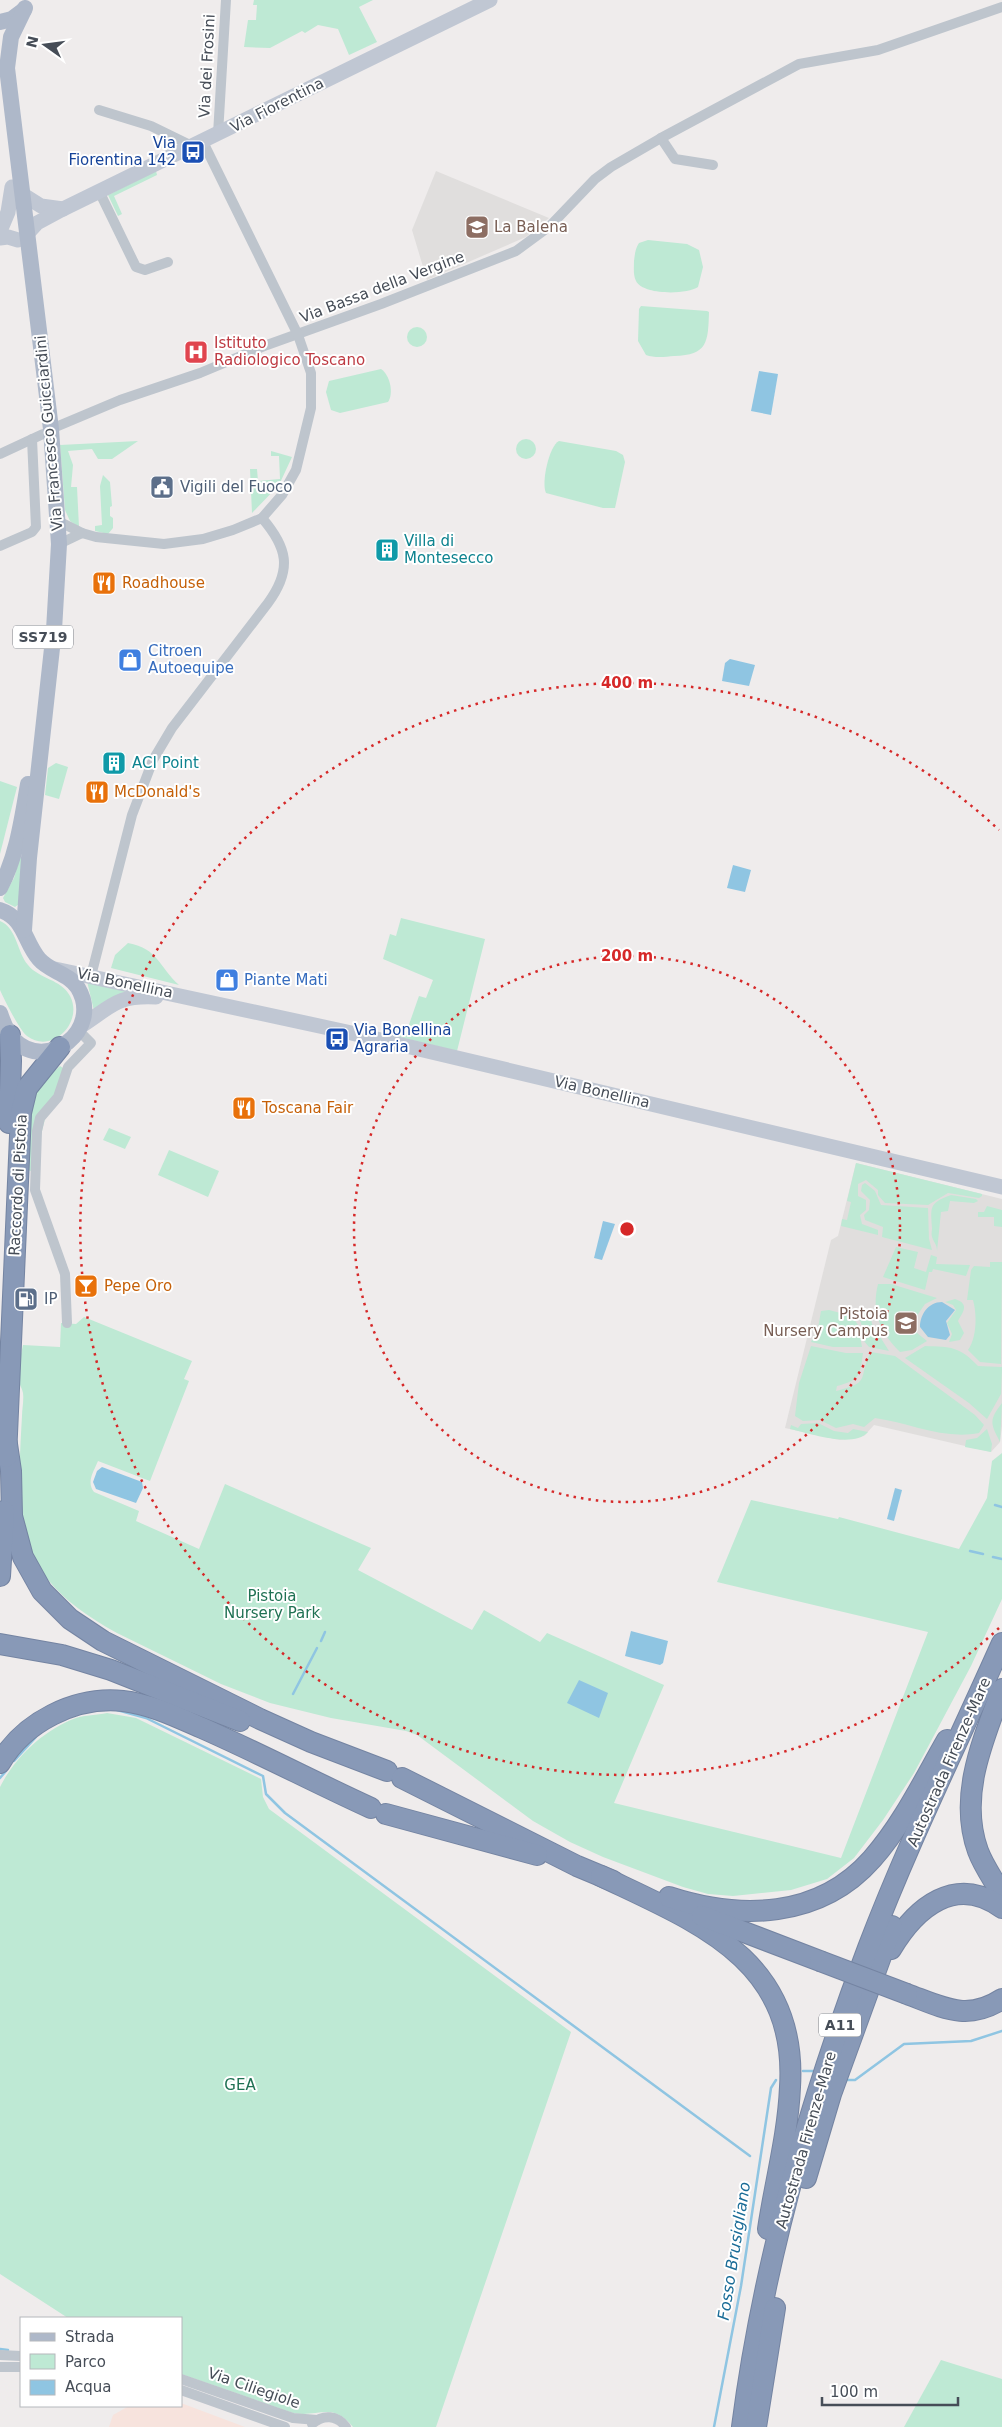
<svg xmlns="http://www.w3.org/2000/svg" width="1002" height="2427" viewBox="0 0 1002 2427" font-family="'DejaVu Sans',sans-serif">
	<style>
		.education { fill: #e0dedd }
		.medical { fill: #f7e3dd }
		.green { fill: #bee9d4 }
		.water { fill: #8fc5e2 }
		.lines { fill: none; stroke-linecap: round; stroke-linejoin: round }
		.stream { stroke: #8fc5e2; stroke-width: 2.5 }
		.highway-casing { stroke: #7484a2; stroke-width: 22 }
		.street { stroke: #bec5cd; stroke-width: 10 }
		.secondary { stroke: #c0c7d3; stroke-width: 15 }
		.primary { stroke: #aeb8c9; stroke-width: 16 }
		.highway { stroke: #8899b7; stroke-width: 20 }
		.highway-bridge-casing { stroke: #7484a2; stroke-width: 22; stroke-linecap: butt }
		.highway-bridge { stroke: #8899b7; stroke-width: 20 }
		.ring { fill: none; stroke: #d62828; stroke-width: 2.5; stroke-dasharray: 2.5 5 }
		.labels { text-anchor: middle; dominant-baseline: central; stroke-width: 4; stroke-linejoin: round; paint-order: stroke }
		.shield { fill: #fff; stroke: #7e8289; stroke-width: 1 }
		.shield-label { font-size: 14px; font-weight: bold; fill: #464d57 }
		.street-label { font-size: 15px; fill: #464d57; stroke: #fff }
		.transit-label { font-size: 15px; fill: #164399; stroke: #fff; text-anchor: end }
		.education-label { font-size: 15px; fill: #785e54; stroke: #fff; text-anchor: start }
		.health-label { font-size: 15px; fill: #be3a42; stroke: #fff; text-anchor: start }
		.service-label { font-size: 15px; fill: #4e5e75; stroke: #fff; text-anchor: start }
		.culture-label { font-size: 15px; fill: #0d838f; stroke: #fff; text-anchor: start }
		.food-label { font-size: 15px; fill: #c56008; stroke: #fff; text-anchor: start }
		.shop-label { font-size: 15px; fill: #366cbe; stroke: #fff; text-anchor: start }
		.park-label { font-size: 15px; fill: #1f7153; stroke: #fff }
		.water-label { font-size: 16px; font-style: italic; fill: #1a6c97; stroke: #fff }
		.centre { fill: #d62828; stroke: #fff; stroke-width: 2.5 }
		.ring-label { font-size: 15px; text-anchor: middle; font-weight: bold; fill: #d62828; stroke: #fff; stroke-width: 4; stroke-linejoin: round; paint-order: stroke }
	</style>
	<rect width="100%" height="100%" fill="#efecec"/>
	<g class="education">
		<polygon points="436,171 549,218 526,237 427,280 412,230"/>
		<polygon points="856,1163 1002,1199 1002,1426 1000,1442 991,1452 874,1425 864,1436 840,1440 785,1428 831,1240 838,1236"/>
	</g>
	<polygon class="medical" points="181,2403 245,2427 109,2427 113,2415 129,2406 181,2406"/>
	<g class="green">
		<polygon points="254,0 373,0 359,7 377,42 349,55 338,29 318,25 305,33 302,31 270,48 244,47 248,20 256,20 257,5 253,5"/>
		<polygon points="156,171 157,175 114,196 122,214 118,216 108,195"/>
		<path d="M648,240L687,244L699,250L703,267L698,287C686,295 643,295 636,281C633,275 634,267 634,261C635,254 635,249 639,243Z"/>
		<path d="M641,306L707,311L709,312C708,342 708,355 674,356C665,357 654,358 646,355L638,341L639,309Z"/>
		<circle cx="417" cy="337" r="10"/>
		<path d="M381,369C390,375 394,393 388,402L340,413L331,410L326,392L329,381Z"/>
		<circle cx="526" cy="449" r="10"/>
		<polygon points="138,441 112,459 98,459 92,449 68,451 73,465 71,487 77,487 79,527 70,521 65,510 60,445"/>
		<path d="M559,441L616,451L623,455L625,462L615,508H603L546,493C541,483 549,446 559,441Z"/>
		<polygon points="271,451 292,457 279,485 252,513 250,469 257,469 258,481 280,479 279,456 271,456"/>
		<polygon points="103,475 110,482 112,506 110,507 110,516 113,518 113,528 108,534 95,531 95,526 102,525 100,486"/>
		<polygon points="56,763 68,767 59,799 45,795 48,768"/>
		<polygon points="0,781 17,787 0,854"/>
		<polygon points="20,858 24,858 19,904 15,907 5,902 3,898 14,878"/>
		<polygon points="401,918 485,939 457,1051 391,1035 393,1028 406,1033 419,996 426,998 433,980 383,959 390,934 396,936"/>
		<path d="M0,921C17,928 17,952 28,965C39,979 61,979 70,996C84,1022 52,1055 27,1036C20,1031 4,999 0,990C0,980 0,935 0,921Z"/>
		<path d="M128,943C159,949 158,966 179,985L111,968L115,955Z"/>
		<polygon points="87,981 126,991 94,1011"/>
		<path d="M60,1066L63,1068L62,1081L49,1103L32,1171L23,1170C37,1147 24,1117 36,1093C41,1082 52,1073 60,1066Z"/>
		<polygon points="109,1128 131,1137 125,1149 103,1140"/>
		<polygon points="169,1150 219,1171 208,1197 158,1175"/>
		<polygon points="856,1163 982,1194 982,1196 979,1198 948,1193 928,1205 885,1203 878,1195 878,1190 866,1180 858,1184 858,1196 866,1200 866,1210 860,1215 862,1224 878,1230 878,1235 841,1226 842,1219 847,1220 851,1202 847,1201"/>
		<polygon points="865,1183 875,1191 881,1205 928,1208 929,1239 932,1250 882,1237 883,1227 865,1220 864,1215 869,1210 870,1200 861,1191 862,1185"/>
		<path d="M951,1195L976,1199L978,1201L974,1203L950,1201L948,1211L941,1212L937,1251C937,1244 934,1243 932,1237C931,1234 932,1231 932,1228C931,1208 928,1203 951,1195Z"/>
		<polygon points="987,1206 1002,1210 1002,1227 994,1226 994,1217 978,1217 978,1212 984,1212"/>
		<polygon points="896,1247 918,1252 914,1268 926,1272 931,1255 937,1257 936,1264 970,1265 966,1276 933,1269 932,1272 929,1272 925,1290 883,1277"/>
		<path d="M990,1262H1002L1001,1364L980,1362L968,1350C977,1337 977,1314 973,1300H967L971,1270L974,1266L990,1267Z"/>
		<path d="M878,1284H891L937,1298L925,1304L914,1320L917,1333L927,1341L912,1350L900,1352C880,1332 871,1312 878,1284Z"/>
		<path d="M955,1299C970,1304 963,1312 958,1321L964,1333L960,1340L949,1342L952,1334L947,1323L956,1310L953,1305L945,1302Z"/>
		<polygon points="865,1309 869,1309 872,1324 889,1351 869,1347 864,1341 862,1326 858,1315"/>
		<polygon points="829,1310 852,1316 858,1325 862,1347 833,1347 811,1342 818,1328 821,1311"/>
		<path d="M84,1317L192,1361L184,1379L189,1381L150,1481L98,1461C94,1471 86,1482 94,1492L139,1511L136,1521L199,1549L225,1484L371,1548L358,1570L472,1630L484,1610L540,1642L547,1633L664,1685L614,1803L841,1858L928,1632L717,1582L751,1500L838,1519L839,1517L959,1549L987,1498L992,1461L1002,1453V1599L971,1666L914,1773L883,1820L854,1858L827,1879L791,1890L733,1896L708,1894L683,1887L603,1857L570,1842L533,1821L417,1735L406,1731L331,1718L270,1703L221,1684L117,1633C13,1576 16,1524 22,1416C22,1409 24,1401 23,1393C22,1387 17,1381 17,1375C17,1366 21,1355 23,1345L60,1347L61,1323L76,1324Z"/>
		<path d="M811,1346L846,1353H863C860,1376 860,1380 837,1386L836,1391C873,1382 857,1378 871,1352L895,1356L975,1415L984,1425L979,1433C944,1440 910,1423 875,1418L864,1427L853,1424L836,1428L820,1420L803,1421L795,1416L799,1383Z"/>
		<path d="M925,1346C951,1347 959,1346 978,1366L1002,1367L1001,1394L987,1419L969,1403L905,1358Z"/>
		<path d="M1002,1403L1000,1442C990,1423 989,1420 1002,1403Z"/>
		<path d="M818,1423L834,1431L848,1433L853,1429L868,1432C853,1449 809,1433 790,1429L791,1425L798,1428L801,1424Z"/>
		<polygon points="987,1429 992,1444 991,1452 965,1447 966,1440 977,1438"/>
		<path d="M107,1713L136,1718L261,1779L263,1797L269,1809L571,2032L436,2427H353C332,2401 318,2418 293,2413L181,2374V2318H68L0,2274V1787C15,1757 45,1729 76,1718C85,1715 97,1715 107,1713Z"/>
		<polygon points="941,2360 1002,2379 1002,2427 904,2427"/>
	</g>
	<g class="water">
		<polygon points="759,371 778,374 771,415 751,411"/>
		<polygon points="730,659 755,665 749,686 722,681 725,663"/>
		<polygon points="733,865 751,870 745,892 727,888"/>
		<polygon points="603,1221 615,1224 602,1260 594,1258"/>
		<path d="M942,1302L955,1310L946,1321L950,1335L946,1340L928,1337L920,1327C920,1315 928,1302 942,1302Z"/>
		<polygon points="102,1467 142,1482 143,1488 136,1503 96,1489 93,1482 97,1471"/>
		<polygon points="895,1488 902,1490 894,1521 887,1519"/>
		<polygon points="631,1631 668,1641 663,1663 660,1665 625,1656"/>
		<polygon points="579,1680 608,1693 599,1718 567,1703"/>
	</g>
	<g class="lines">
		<g class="stream">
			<polyline points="995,1505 1002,1507"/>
			<polyline points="970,1551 983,1554"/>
			<polyline points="993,1557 1002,1559"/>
			<polyline points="321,1641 325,1632"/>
			<polyline points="293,1694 317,1648"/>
			<polyline points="117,1710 146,1718 263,1776 266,1794 285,1813 750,2156"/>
			<polyline points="14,1761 36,1737"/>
			<polyline points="0,1778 6,1771"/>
			<polyline points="803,2071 814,2071"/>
			<polyline points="847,2080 855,2080 904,2044 971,2041 1002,2031"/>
			<polyline points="0,2349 8,2350"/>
			<polyline points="714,2427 741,2286 771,2088 776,2080"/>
		</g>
		<g class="highway-casing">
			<g id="highway">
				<polyline points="9,1123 11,1061 10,1035"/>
				<polyline points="7,1444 11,1471 12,1516 23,1557 42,1591 70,1619 103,1641 260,1719 311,1742 387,1771"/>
				<polyline points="6,1457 21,1113 27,1088 60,1047"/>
				<polyline points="0,1576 4,1511"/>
				<polyline points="0,1644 62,1655 111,1670 240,1721"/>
				<path d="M1002,1689C983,1740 958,1796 978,1851C984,1867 994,1880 1002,1895"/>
				<path d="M0,1763C24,1722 75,1696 123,1701C150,1704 177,1717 202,1728C259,1753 314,1782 371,1808"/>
				<polyline points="402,1778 577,1866 613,1881"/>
				<polyline points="386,1814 537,1855"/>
				<path d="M601,1876C697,1922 798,1959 790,2087C788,2135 775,2182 768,2229"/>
				<path d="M669,1897C740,1920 819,1919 872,1859C903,1824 924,1780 947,1740"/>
				<polyline points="702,1916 820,1961"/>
				<path d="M891,1949C916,1907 956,1874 1002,1908"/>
				<path d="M907,1994C942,2007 967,2022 1002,1999"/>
				<polyline points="806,2178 831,2094 892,1926"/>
				<path d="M742,2427C763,2263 809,2103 868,1948C907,1845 957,1744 1002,1643"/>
				<polyline points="756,2427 775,2308"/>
			</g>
		</g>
		<g class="street">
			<polyline points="99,110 151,126 192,146"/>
			<polyline points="218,134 226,0"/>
			<polyline points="661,138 675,159 713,165"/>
			<polyline points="99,191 136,267 145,270 168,262"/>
			<polyline points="51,429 120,400 200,373 267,345 381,304 516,251 550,226 595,179 611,167 661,138 799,64 878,50 1002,7"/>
			<polyline points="0,454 43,434"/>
			<polyline points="58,521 82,533 96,537 164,544 203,539 233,530 262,518 282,495 296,470 311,408 311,373 298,335 203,142"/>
			<polyline points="59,544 82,533"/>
			<polyline points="0,546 32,532 36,527 32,439"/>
			<path d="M91,976L132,815L153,760L172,728L268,603C293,569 287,547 262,518"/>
			<polyline points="67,1323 65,1274 35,1190 37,1131 40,1118 58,1097 68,1067 91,1043 79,1031"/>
			<polyline points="0,2355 21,2356"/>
			<polyline points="0,2367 21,2367"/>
			<polyline points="181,2379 293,2418 317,2420"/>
			<polyline points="181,2390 285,2427"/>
			<path d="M312,2424C323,2414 337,2415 346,2427"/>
		</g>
		<g class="secondary">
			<polyline points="22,194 41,206 63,209"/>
			<polyline points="0,231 8,212 12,187"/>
			<polyline points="27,234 37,223 63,209 490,0"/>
			<polyline points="0,238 8,237 18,240"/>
			<polyline points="55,969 347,1032 1002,1187"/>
			<path d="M81,1026C112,1006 117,995 156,997"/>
		</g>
		<g class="primary">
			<polyline points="0,22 12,19 24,10"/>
			<path d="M0,888C17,856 22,819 28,784"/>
			<path d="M0,910C25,918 24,942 39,959C50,972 69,973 78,988C103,1030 47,1073 14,1040C7,1033 3,1022 0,1013"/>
			<polyline points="24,930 29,858 54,630 59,544 51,429 7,68 11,37 25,8"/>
		</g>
		<use href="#highway" class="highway"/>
		<g class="highway-bridge-casing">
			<polyline id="highway-bridge" points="820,1961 907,1994"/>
		</g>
		<use href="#highway-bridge" class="highway-bridge"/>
	</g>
	<g class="ring">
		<circle cx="627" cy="1229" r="273"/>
		<path d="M999 1628A546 546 0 1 1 999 830"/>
	</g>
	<defs>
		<g id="bus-square" transform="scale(1.25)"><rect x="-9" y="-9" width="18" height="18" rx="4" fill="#1a4fb4" stroke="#fff"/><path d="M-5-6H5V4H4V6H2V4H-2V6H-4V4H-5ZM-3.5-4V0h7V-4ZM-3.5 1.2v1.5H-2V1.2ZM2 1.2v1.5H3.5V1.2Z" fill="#fff"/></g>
		<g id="school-square" transform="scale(1.25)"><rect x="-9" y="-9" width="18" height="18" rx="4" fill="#8d6e63" stroke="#fff"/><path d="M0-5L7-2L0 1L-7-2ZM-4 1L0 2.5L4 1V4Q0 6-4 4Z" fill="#fff"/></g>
		<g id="hospital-square" transform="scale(1.25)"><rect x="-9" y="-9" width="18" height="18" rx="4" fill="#e0444e" stroke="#fff"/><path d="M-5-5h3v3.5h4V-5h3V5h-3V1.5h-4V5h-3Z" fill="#fff"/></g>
		<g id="civic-square" transform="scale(1.25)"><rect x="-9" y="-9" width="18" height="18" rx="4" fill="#5c6f8a" stroke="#fff"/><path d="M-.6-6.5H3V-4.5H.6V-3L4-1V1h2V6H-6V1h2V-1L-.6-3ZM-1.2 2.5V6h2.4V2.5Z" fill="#fff"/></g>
		<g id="building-square" transform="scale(1.25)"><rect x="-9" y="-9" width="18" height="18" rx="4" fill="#0f9aa8" stroke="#fff"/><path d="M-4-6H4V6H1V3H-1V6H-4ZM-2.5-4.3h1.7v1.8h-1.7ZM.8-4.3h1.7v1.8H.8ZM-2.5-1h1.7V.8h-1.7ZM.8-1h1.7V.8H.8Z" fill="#fff"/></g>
		<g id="restaurant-square" transform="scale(1.25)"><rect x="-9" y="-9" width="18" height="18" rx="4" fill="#e8710a" stroke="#fff"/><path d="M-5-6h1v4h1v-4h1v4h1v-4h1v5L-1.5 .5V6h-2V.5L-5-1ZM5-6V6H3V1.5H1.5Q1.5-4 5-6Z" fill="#fff"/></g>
		<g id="shop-square" transform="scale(1.25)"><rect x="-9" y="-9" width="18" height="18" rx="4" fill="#3f7fe0" stroke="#fff"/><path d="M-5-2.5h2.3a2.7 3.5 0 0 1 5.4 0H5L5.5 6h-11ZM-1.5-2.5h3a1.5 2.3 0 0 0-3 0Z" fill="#fff"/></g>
		<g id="bar-square" transform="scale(1.25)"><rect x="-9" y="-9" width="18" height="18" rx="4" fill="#e8710a" stroke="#fff"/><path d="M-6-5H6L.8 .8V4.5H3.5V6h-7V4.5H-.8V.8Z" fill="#fff"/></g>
		<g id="fuel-square" transform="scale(1.25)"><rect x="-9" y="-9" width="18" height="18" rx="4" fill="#5c6f8a" stroke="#fff"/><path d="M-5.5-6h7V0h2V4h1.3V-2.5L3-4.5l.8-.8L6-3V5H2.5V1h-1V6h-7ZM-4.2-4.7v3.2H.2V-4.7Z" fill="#fff"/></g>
		<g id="university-square" transform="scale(1.25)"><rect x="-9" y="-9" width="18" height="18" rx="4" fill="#8d6e63" stroke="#fff"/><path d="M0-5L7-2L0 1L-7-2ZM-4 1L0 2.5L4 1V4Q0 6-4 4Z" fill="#fff"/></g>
	</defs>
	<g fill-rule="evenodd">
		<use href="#bus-square" x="193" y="152"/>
		<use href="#school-square" x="477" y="227"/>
		<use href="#hospital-square" x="196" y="352"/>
		<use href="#civic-square" x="162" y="487"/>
		<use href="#building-square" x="387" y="550"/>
		<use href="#restaurant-square" x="104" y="583"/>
		<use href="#shop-square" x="130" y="660"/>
		<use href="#building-square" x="114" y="763"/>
		<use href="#restaurant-square" x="97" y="792"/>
		<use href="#shop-square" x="227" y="980"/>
		<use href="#bus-square" x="337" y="1039"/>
		<use href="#restaurant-square" x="244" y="1108"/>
		<use href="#bar-square" x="86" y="1286"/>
		<use href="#fuel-square" x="26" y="1299"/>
		<use href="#university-square" x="906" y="1323"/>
	</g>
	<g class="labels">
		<g class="shield">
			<rect x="13" y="625.5" width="60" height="23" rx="4"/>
			<rect x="819" y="2013.5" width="42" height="23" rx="4"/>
		</g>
		<g class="shield-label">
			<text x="43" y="637">SS719</text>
			<text x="840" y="2025">A11</text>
		</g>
		<g class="street-label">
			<text transform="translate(207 66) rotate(-87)">Via dei Frosini</text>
			<text transform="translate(277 105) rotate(-27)">Via Fiorentina</text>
			<text transform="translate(382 287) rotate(-21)">Via Bassa della Vergine</text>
			<text transform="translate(49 433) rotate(-95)">Via Francesco Guicciardini</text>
			<text transform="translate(125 983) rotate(12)">Via Bonellina</text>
			<text transform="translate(602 1092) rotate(13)">Via Bonellina</text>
			<text transform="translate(18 1185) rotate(-87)">Raccordo di Pistoia</text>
			<text transform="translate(949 1762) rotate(-66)">Autostrada Firenze-Mare</text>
			<text transform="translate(806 2140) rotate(-74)">Autostrada Firenze-Mare</text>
			<text transform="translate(254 2388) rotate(19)">Via Ciliegiole</text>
		</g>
		<g class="transit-label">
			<text x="176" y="143">Via<tspan x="176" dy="17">Fiorentina 142</tspan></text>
			<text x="354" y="1030" text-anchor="start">Via Bonellina<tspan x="354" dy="17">Agraria</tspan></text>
		</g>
		<g class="education-label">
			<text x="494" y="227">La Balena</text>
			<text x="888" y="1314" text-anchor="end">Pistoia<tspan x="888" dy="17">Nursery Campus</tspan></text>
		</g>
		<g class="health-label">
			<text x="214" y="343">Istituto<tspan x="214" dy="17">Radiologico Toscano</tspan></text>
		</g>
		<g class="service-label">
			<text x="180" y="487">Vigili del Fuoco</text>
			<text x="44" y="1299">IP</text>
		</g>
		<g class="culture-label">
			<text x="404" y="541">Villa di<tspan x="404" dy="17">Montesecco</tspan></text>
			<text x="132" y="763">ACI Point</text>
		</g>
		<g class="food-label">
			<text x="122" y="583">Roadhouse</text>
			<text x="114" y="792">McDonald's</text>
			<text x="262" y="1108">Toscana Fair</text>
			<text x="104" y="1286">Pepe Oro</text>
		</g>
		<g class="shop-label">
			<text x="148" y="651">Citroen<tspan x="148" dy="17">Autoequipe</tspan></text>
			<text x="244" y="980">Piante Mati</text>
		</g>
		<g class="park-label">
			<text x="272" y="1596">Pistoia<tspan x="272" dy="17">Nursery Park</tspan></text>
			<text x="240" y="2085">GEA</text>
		</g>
		<g class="water-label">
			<text transform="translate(734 2251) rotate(-81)">Fosso Brusigliano</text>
		</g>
	</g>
	<circle cx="627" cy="1229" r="8" class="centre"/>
	<g class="ring-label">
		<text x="627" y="688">400 m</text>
		<text x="627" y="961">200 m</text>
	</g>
	<rect x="20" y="2317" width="162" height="90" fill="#ffffff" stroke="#b5b8bc"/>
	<rect x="30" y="2333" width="25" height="8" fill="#aeb8c9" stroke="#b5b8bc"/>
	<text x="65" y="2342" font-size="15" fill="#464d57">Strada</text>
	<rect x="30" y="2354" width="25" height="15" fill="#bee9d4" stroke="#b5b8bc"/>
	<text x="65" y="2367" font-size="15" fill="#464d57">Parco</text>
	<rect x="30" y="2380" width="25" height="15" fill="#8fc5e2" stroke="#b5b8bc"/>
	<text x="65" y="2392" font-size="15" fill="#464d57">Acqua</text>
	<g transform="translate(45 45) rotate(284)" stroke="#ffffff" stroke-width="4" paint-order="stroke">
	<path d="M0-4L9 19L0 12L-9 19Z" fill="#464d57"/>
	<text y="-8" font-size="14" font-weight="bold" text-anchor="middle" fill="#464d57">N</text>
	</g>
	<path d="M822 2397v8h136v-8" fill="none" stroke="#464d57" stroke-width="2.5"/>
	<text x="830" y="2397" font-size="15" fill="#464d57" stroke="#ffffff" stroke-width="4" paint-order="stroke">100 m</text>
</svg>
